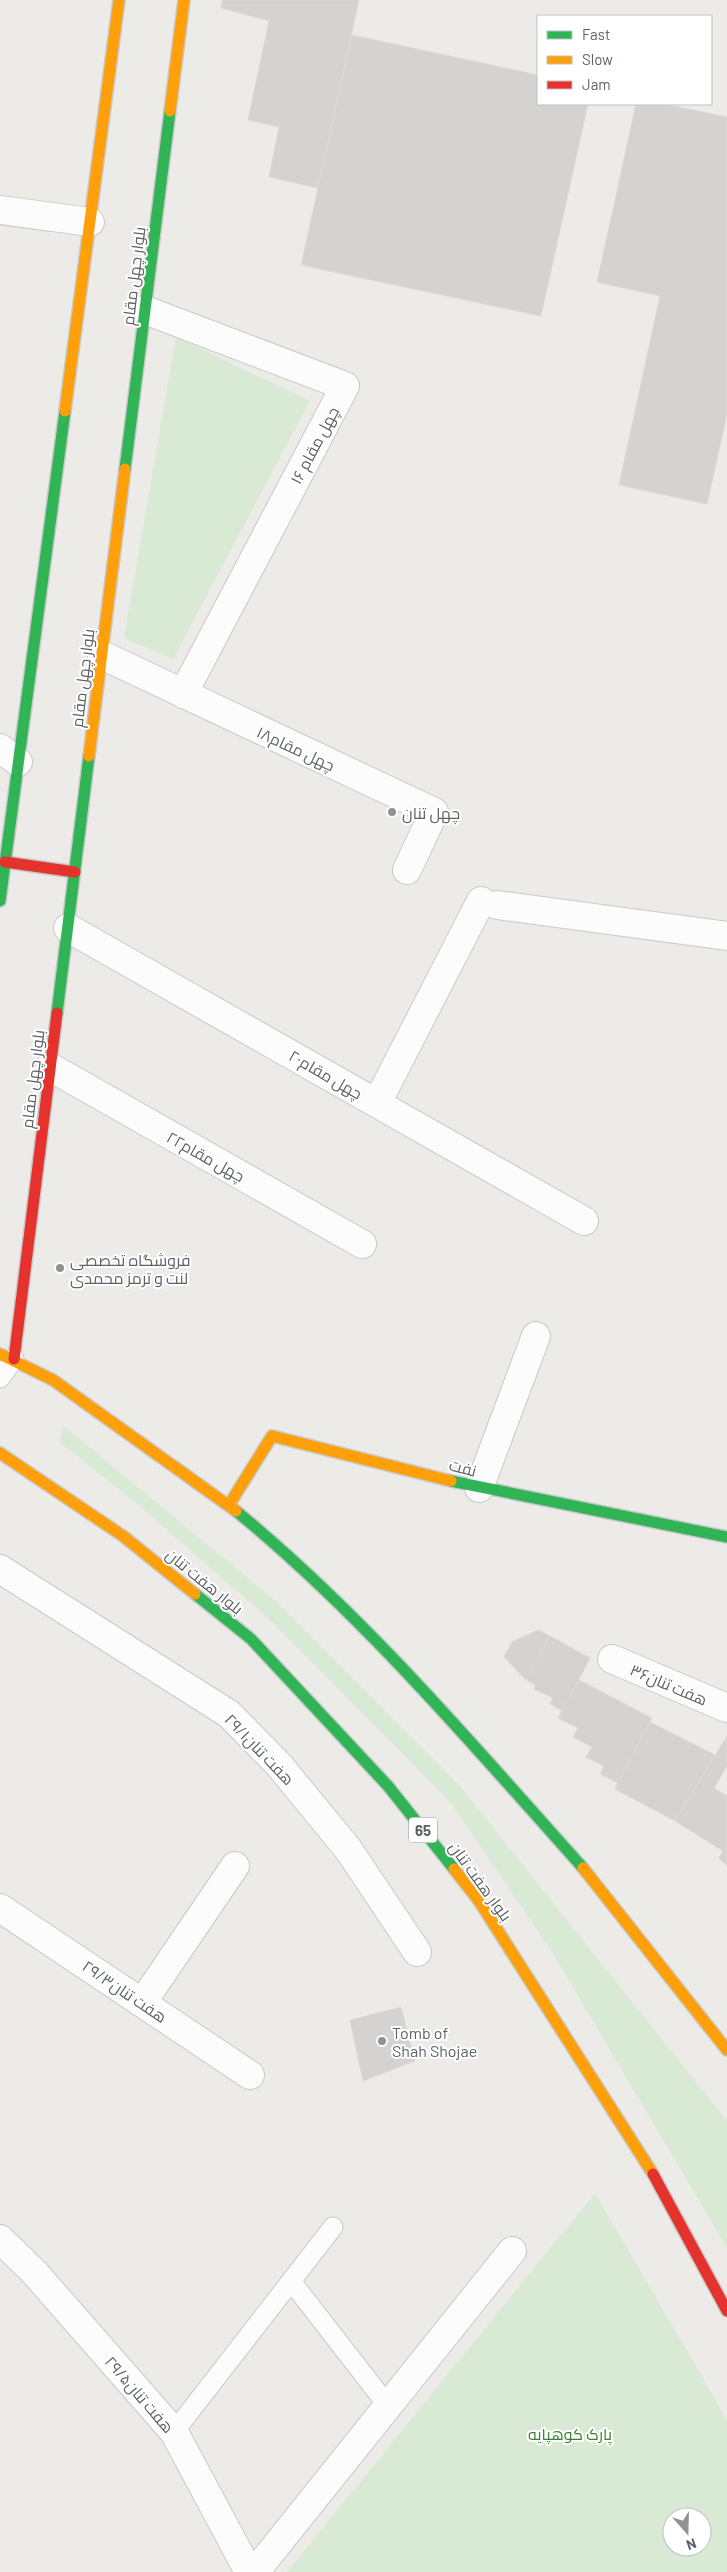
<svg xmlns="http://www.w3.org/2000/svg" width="727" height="2572" viewBox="0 0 727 2572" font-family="Barlow,Cairo,sans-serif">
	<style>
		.green { fill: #d8ead3; fill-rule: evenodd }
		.building { fill: #d5d3d2; stroke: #dcdad7 }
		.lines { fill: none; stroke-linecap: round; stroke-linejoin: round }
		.lane-casing { stroke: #c9c9c9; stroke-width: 21 }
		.street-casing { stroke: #c9c9c9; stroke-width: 30 }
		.fast-casing { stroke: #c8c9c9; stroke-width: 14 }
		.slow-casing { stroke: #c8c9c9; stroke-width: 14 }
		.jam-casing { stroke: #c8c9c9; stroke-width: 14 }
		.lane { stroke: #fcfcfc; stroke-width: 19 }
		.street { stroke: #fcfcfc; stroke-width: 28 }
		.fast { stroke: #30b455; stroke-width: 11 }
		.slow { stroke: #ff9f0a; stroke-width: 11 }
		.jam { stroke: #e5322d; stroke-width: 11 }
		.poi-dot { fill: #8f9394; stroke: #fff; stroke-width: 2 }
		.labels { text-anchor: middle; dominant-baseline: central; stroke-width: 4; stroke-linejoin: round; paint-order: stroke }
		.shield { fill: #fff; stroke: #8e9295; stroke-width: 1 }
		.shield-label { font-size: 15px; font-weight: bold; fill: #5d6367 }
		.street-label { font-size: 16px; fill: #5d6367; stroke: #fff }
		.poi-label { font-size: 16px; fill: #5d6367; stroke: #fff; text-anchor: start }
		.park-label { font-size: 16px; fill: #3a8330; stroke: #fff }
	</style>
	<rect width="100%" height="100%" fill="#edebe8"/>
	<g class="green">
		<polygon points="176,337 310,401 173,659 124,638"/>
		<polygon points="64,1426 277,1602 459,1785 727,2121 727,2248 552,1952 451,1803 267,1617 136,1503 59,1442"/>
		<path d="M595,2193L727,2420V2572H287ZM672,2517H702V2547H672Z"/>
	</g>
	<g class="building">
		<polygon points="222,0 359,0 318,188 269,177 279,127 248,120 269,21 221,8"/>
		<polygon points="352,35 538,75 538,104 588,104 541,316 301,265"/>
		<polygon points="636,104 664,104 727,117 727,414 707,504 619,485 660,296 597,282"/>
		<polygon points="538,1630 550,1636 526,1680 504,1657 512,1642"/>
		<polygon points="550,1636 590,1658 562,1711 550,1704 553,1698 534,1689 536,1685 526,1680"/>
		<polygon points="579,1680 652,1718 618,1783 600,1774 604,1766 586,1757 592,1747 573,1737 578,1728 558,1718"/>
		<polygon points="650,1722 715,1755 675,1821 615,1789"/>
		<polygon points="727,1736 727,1766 714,1788 727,1796 727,1866 719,1858 723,1851 675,1821"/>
		<polygon points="401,2007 415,2061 363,2081 350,2020"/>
	</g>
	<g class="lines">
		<g class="lane-casing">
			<g id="lane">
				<polyline points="0,1378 14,1359"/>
				<polyline points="291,2281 388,2406"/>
				<polyline points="174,2432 333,2227"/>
			</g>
		</g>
		<g class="street-casing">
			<g id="street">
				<polyline points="0,210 90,222"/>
				<polyline points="145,310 345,386 183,694"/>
				<polyline points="102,655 434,812 407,870"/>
				<polyline points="0,748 18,762"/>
				<polyline points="497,905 727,936"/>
				<polyline points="68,928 584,1221"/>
				<polyline points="50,1067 362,1244"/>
				<polyline points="377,1103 481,901"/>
				<polyline points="479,1488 536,1336"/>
				<polyline points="0,1569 229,1714 279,1765 348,1849 417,1952"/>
				<polyline points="612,1659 727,1708"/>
				<polyline points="0,1908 250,2075"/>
				<polyline points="142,2003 235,1866"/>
				<polyline points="0,2239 34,2272 174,2432 249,2572"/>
				<polyline points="255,2572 512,2251"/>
			</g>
		</g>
		<g class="fast-casing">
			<g id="fast">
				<polyline points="125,469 170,111"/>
				<polyline points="0,901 65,411"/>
				<polyline points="57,1013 89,756"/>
				<polyline points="451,1481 727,1537"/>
				<path d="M236,1511C364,1616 472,1744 583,1868"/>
				<polyline points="195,1594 251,1639 388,1786 454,1869"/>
			</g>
		</g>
		<g class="slow-casing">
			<g id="slow">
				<polyline points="170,111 184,0"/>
				<polyline points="65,411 119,0"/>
				<polyline points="89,756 125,469"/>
				<polyline points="0,1354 53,1380 236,1511"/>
				<polyline points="0,1453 123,1536 195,1594"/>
				<polyline points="229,1505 272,1436 451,1481"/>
				<polyline points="583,1868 727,2050"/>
				<polyline points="454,1869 479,1901 653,2174"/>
			</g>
		</g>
		<g class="jam-casing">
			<g id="jam">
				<polyline points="5,862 75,872"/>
				<polyline points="14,1359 57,1013"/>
				<polyline points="653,2174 727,2311"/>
			</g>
		</g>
		<use href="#lane" class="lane"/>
		<use href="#street" class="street"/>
		<use href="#fast" class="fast"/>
		<use href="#slow" class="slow"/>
		<use href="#jam" class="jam"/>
	</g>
	<g class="poi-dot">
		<circle cx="392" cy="812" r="5"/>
		<circle cx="60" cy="1268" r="5"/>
		<circle cx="382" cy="2041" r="5"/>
	</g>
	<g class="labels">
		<rect class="shield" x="409" y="1817.5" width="28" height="25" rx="4"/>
		<g class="shield-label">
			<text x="423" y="1830">65</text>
		</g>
		<g class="street-label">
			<text transform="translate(133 276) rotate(-83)">بلوار چهل مقام</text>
			<text transform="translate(314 445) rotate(-62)">چهل مقام ۱۶</text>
			<text transform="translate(82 678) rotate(-83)">بلوار چهل مقام</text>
			<text transform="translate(296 748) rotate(25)">۱۸چهل مقام</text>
			<text transform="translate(326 1074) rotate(30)">چهل مقام۲۰</text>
			<text transform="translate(32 1079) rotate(-83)">بلوار چهل مقام</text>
			<text transform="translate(206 1156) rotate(29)">چهل مقام۲۲</text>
			<text transform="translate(463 1467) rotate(15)">نفت</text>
			<text transform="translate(205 1581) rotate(39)">بلوار هفت تنان</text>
			<text transform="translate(669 1684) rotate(23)">هفت تنان۳۶</text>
			<text transform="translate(260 1749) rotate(46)">۲۹/۱هفت تنان</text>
			<text transform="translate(481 1881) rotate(54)">بلوار هفت تنان</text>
			<text transform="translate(125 1991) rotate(34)">۲۹/۳هفت تنان</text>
			<text transform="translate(140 2394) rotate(49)">۲۹/۵هفت تنان</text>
		</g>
		<g class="poi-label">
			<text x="402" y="812">چهل تنان</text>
			<text x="70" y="1259">فروشگاه تخصصی<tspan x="70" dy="18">لنت و ترمز محمدی</tspan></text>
			<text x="392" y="2032">Tomb of<tspan x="392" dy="18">Shah Shojae</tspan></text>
		</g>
		<g class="park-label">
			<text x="570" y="2433">پارک کوهپایه</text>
		</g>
	</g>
	<rect x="537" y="15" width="175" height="90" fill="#ffffff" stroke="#bec1c2"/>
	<rect x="547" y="31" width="25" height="8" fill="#30b455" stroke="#bec1c2"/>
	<text x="582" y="40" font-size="15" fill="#5d6367">Fast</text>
	<rect x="547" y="56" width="25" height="8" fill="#ff9f0a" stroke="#bec1c2"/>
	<text x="582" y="65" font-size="15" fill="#5d6367">Slow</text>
	<rect x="547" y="81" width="25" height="8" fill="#e5322d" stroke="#bec1c2"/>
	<text x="582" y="90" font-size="15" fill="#5d6367">Jam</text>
	<g transform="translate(687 2532) rotate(160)"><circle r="24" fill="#ffffff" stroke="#bec1c2"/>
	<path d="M0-4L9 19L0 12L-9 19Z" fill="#8f9394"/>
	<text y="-8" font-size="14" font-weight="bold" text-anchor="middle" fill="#5d6367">N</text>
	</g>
</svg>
